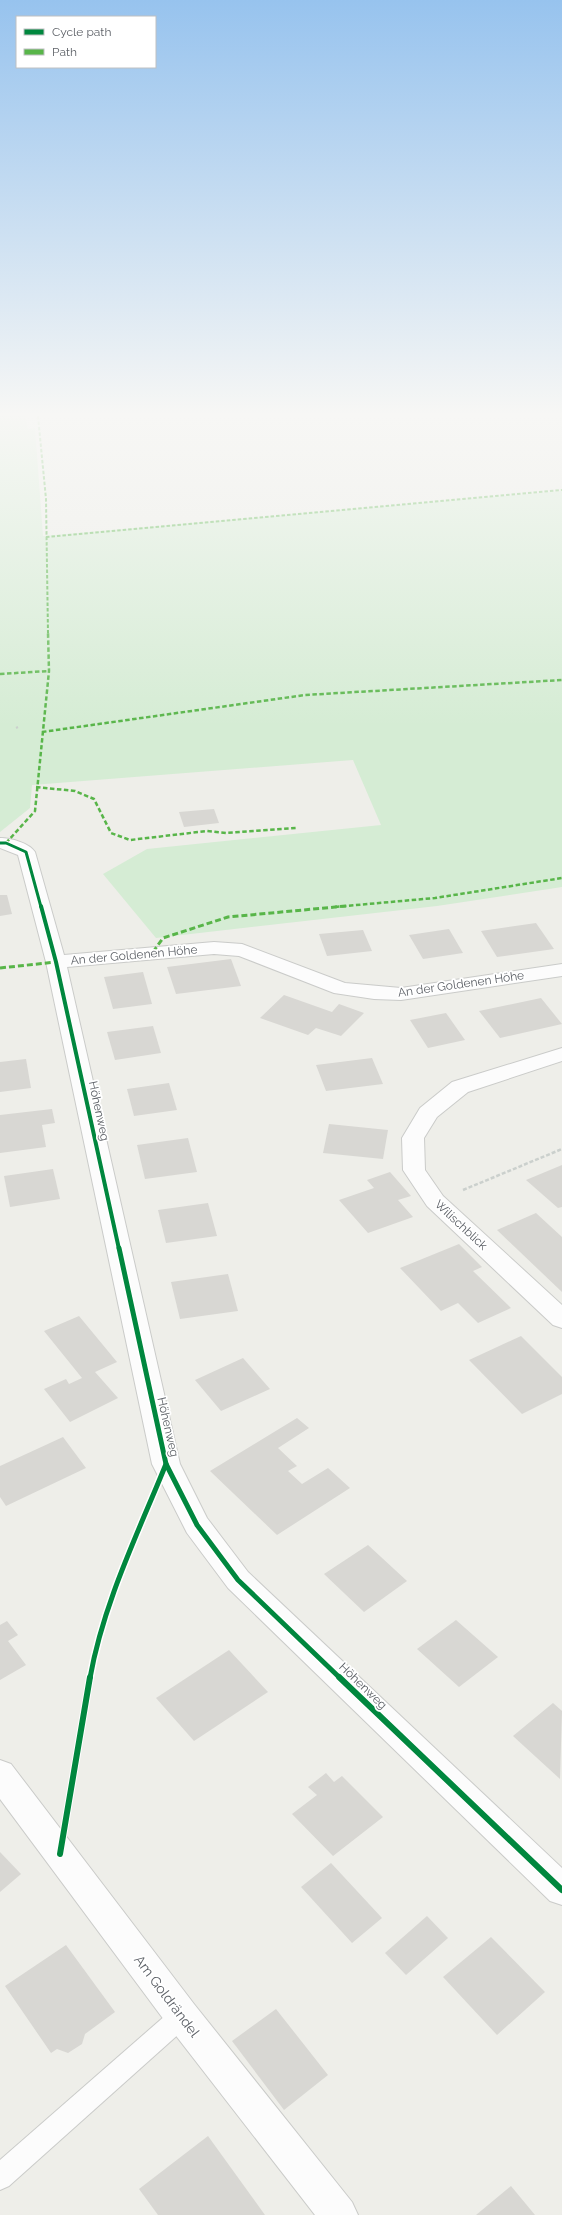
<svg xmlns="http://www.w3.org/2000/svg" width="562" height="2215" viewBox="0 0 562 2215" font-family="Raleway,sans-serif">
	<style>
		.green { fill: #d5ecd4 }
		.building { fill: #d8d7d3 }
		.lines { fill: none; stroke-linecap: round; stroke-linejoin: round }
		.lane-casing { stroke: #cacbc9; stroke-width: 2 }
		.street-casing { stroke: #cacbc9; stroke-width: 2 }
		.path-far1 { stroke: #cbd0cd; stroke-width: 2; stroke-dasharray: 3 1.5; stroke-linecap: butt }
		.path { stroke: #cbd0cd; stroke-width: 2.5; stroke-dasharray: 4 2; stroke-linecap: butt }
		.lane { fill: #fcfcfc; fill-rule: evenodd }
		.street { fill: #fcfcfc; fill-rule: evenodd }
		.quiet-far2 { stroke: #58b549; stroke-width: 2; stroke-dasharray: 3.5 2; stroke-linecap: butt }
		.quiet-far1 { stroke: #58b549; stroke-width: 2.5; stroke-dasharray: 4.5 2.5; stroke-linecap: butt }
		.quiet { stroke: #58b549; stroke-width: 3; stroke-dasharray: 6 3; stroke-linecap: butt }
		.cycleway-far3-casing { stroke: #fff; stroke-width: 5 }
		.cycleway-far2-casing { stroke: #fff; stroke-width: 6 }
		.cycleway-far1-casing { stroke: #fff; stroke-width: 8 }
		.cycleway-casing { stroke: #fff; stroke-width: 8 }
		.cycleway-far3 { stroke: #00873e; stroke-width: 3 }
		.cycleway-far2 { stroke: #00873e; stroke-width: 4 }
		.cycleway-far1 { stroke: #00873e; stroke-width: 5 }
		.cycleway { stroke: #00873e; stroke-width: 6 }
		.labels { text-anchor: middle; dominant-baseline: central; stroke-width: 3.5; stroke-linejoin: round; paint-order: stroke }
		.street-label { font-size: 12px; fill: #5d6167; stroke: #fff }
		.near-street-label { font-size: 14px; fill: #5d6167; stroke: #fff }
	</style>
	<rect width="100%" height="100%" fill="#eeeee9"/>
	<polygon class="green" points="0,416 25,416 28,429 35,428 43,536 562,491 562,887 437,906 156,938 103,874 147,849 381,825 353,760 32,785 30,808 0,832"/>
	<g class="building">
		<polygon points="214,809 219,823 184,827 179,812"/>
		<polygon points="0,895 7,895 12,914 0,916"/>
		<polygon points="536,923 554,949 497,957 481,931"/>
		<polygon points="449,929 463,953 423,959 409,935"/>
		<polygon points="363,930 372,951 327,956 319,934"/>
		<polygon points="231,959 241,986 176,994 167,967"/>
		<polygon points="143,972 152,1004 113,1009 104,977"/>
		<polygon points="284,995 332,1012 339,1004 364,1013 341,1036 316,1028 308,1035 260,1018"/>
		<polygon points="541,998 562,1024 500,1038 479,1011"/>
		<polygon points="446,1013 465,1040 428,1048 410,1020"/>
		<polygon points="153,1026 161,1053 115,1060 107,1032"/>
		<polygon points="372,1058 383,1084 326,1091 316,1065"/>
		<polygon points="26,1059 31,1088 0,1092 0,1062"/>
		<polygon points="169,1083 177,1110 134,1116 127,1089"/>
		<polygon points="52,1109 55,1123 42,1125 46,1147 0,1153 0,1115"/>
		<polygon points="329,1124 388,1130 383,1159 323,1153"/>
		<polygon points="188,1138 197,1172 145,1179 137,1145"/>
		<polygon points="562,1165 562,1207 558,1208 526,1180"/>
		<polygon points="53,1169 60,1199 10,1207 4,1176"/>
		<polygon points="390,1172 411,1196 398,1200 413,1217 368,1233 339,1200 374,1188 367,1180"/>
		<polygon points="208,1203 217,1236 166,1243 158,1210"/>
		<polygon points="536,1213 562,1237 562,1292 497,1230"/>
		<polygon points="459,1244 482,1267 473,1271 511,1308 478,1323 458,1303 441,1311 400,1268"/>
		<polygon points="228,1274 238,1311 180,1319 171,1282"/>
		<polygon points="79,1316 117,1362 95,1372 118,1398 70,1422 44,1389 66,1379 69,1384 82,1378 44,1331"/>
		<polygon points="521,1336 562,1377 562,1394 522,1414 469,1360"/>
		<polygon points="243,1358 270,1389 221,1411 195,1380"/>
		<polygon points="297,1418 309,1428 278,1448 297,1466 288,1471 302,1484 328,1468 350,1488 277,1535 210,1471"/>
		<polygon points="63,1437 86,1468 6,1506 0,1497 0,1466"/>
		<polygon points="368,1545 407,1581 364,1612 324,1574"/>
		<polygon points="456,1620 498,1657 459,1687 417,1649"/>
		<polygon points="7,1621 18,1635 8,1641 26,1665 0,1680 0,1625"/>
		<polygon points="229,1650 268,1692 194,1741 156,1698"/>
		<polygon points="553,1703 562,1711 560,1779 513,1736"/>
		<polygon points="326,1773 334,1782 342,1776 383,1817 333,1856 292,1814 317,1795 308,1787"/>
		<polygon points="0,1852 21,1874 0,1892"/>
		<polygon points="331,1863 382,1918 352,1943 301,1887"/>
		<polygon points="427,1916 448,1938 406,1975 385,1953"/>
		<polygon points="491,1937 545,1992 497,2035 443,1977"/>
		<polygon points="66,1945 115,2012 85,2034 82,2044 68,2053 57,2049 51,2053 5,1986"/>
		<polygon points="276,2009 328,2075 284,2110 232,2041"/>
		<polygon points="208,2136 265,2215 158,2215 139,2189"/>
		<polygon points="511,2186 535,2215 476,2215"/>
	</g>
	<g class="lines">
		<g class="lane-casing">
			<polygon id="lane" points="182,2004 190,2008 194,2016 190,2024 9,2186 0,2190 0,2160 174,2008"/>
		</g>
		<g class="street-casing">
			<g id="street">
				<path d="M0,838C11,838 29,843 35,852L64,955L214,942L242,944L345,983L401,988L562,964V976L401,1000L374,999L334,993L239,956L214,954L67,967L180,1464L207,1518L248,1572L562,1868V1905L550,1901L228,1588L187,1533L152,1464L46,962L18,855L0,848Z"/>
				<polygon points="562,1048 562,1061 468,1092 437,1117 424,1138 425,1170 443,1196 562,1305 562,1328 553,1325 427,1206 403,1170 402,1138 420,1108 452,1082"/>
				<polygon points="0,1760 11,1764 194,2004 352,2202 358,2215 315,2215 170,2028 0,1799"/>
			</g>
		</g>
		<polyline class="path-far1" points="16,728 18,727"/>
		<polyline class="path" points="463,1190 562,1149"/>
		<use href="#lane" class="lane"/>
		<use href="#street" class="street"/>
		<g class="quiet-far2">
			<polyline points="38,416 46,499 48,634"/>
			<polyline points="46,537 562,490"/>
		</g>
		<g class="quiet-far1">
			<polyline points="0,674 49,671"/>
			<polyline points="42,732 305,695 562,680"/>
			<polyline points="36,787 75,791 94,799 111,833 130,840 207,831 226,833 296,828"/>
			<polyline points="6,843 35,811 49,671 48,633"/>
			<polyline points="335,907 435,898 562,878"/>
		</g>
		<g class="quiet">
			<polyline points="153,952 163,938 228,917 346,906"/>
			<polyline points="0,968 56,962"/>
		</g>
		<g class="cycleway-far3-casing">
			<polyline id="cycleway-far3" points="0,843 6,843 26,852 41,907"/>
		</g>
		<g class="cycleway-far2-casing">
			<polyline id="cycleway-far2" points="41,906 56,962 119,1249"/>
		</g>
		<g class="cycleway-far1-casing">
			<g id="cycleway-far1">
				<polyline points="119,1248 166,1464 197,1525 238,1580 340,1678"/>
				<path d="M90,1678C103,1604 138,1533 166,1464"/>
			</g>
		</g>
		<g class="cycleway-casing">
			<g id="cycleway">
				<polyline points="339,1677 562,1890"/>
				<polyline points="60,1854 90,1677"/>
			</g>
		</g>
		<use href="#cycleway-far3" class="cycleway-far3"/>
		<use href="#cycleway-far2" class="cycleway-far2"/>
		<use href="#cycleway-far1" class="cycleway-far1"/>
		<use href="#cycleway" class="cycleway"/>
	</g>
	<linearGradient id="sky" x2="0" y2="1"><stop stop-color="#97c3ee"/><stop offset="0.57" stop-color="#f7f7f5"/><stop offset="1" stop-color="#f7f7f5" stop-opacity="0"/></linearGradient>
	<rect width="562" height="727" fill="url(#sky)"/>
	<g class="labels">
		<g class="street-label">
			<text transform="translate(134 955) rotate(-5)">An der Goldenen Höhe</text>
			<text transform="translate(461 984) rotate(-8)">An der Goldenen Höhe</text>
			<text transform="translate(99 1111) rotate(78)">Höhenweg</text>
			<text transform="translate(461 1225) rotate(43)">Wilischblick</text>
			<text transform="translate(168 1427) rotate(77)">Höhenweg</text>
			<text transform="translate(363 1686) rotate(44)">Höhenweg</text>
		</g>
		<g class="near-street-label">
			<text transform="translate(167 1996) rotate(53)">Am Goldrändel</text>
		</g>
	</g>
	<rect x="16" y="16" width="140" height="52" fill="#ffffff" stroke="#bec0c2"/>
	<rect x="24" y="29" width="20" height="6" fill="#00873e" stroke="#bec0c2"/>
	<text x="52" y="36" font-size="12" fill="#5d6167">Cycle path</text>
	<rect x="24" y="49" width="20" height="6" fill="#58b549" stroke="#bec0c2"/>
	<text x="52" y="56" font-size="12" fill="#5d6167">Path</text>
</svg>
